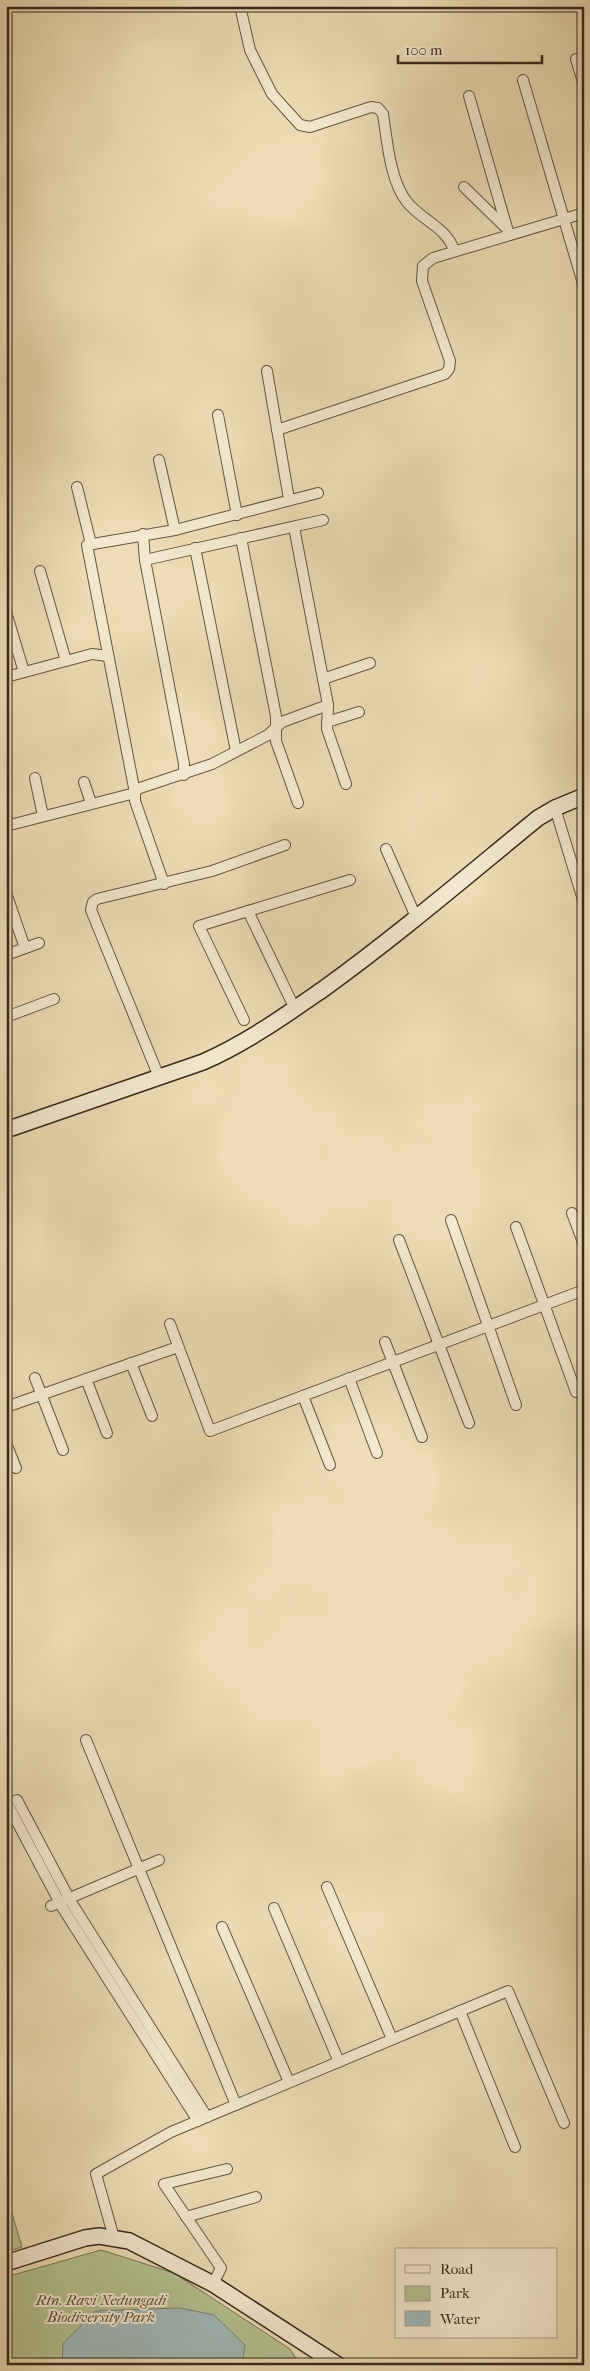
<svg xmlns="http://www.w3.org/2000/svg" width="590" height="2371" viewBox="0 0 590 2371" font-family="'IM FELL French Canon',serif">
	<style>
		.green { fill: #b4c191; stroke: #767457 }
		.water { fill: #9fb8b9; stroke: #767e7b }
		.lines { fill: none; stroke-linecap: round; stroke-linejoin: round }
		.street-casing { stroke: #655543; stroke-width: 12 }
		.secondary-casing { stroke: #38281d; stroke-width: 18 }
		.street { stroke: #f3e8cf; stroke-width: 10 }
		.secondary { stroke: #f3e8cf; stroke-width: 15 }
		.labels { text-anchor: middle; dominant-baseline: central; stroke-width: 4; stroke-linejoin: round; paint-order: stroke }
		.park-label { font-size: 15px; font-style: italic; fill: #574e3a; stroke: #f3e8cf }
	</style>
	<rect width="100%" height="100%" fill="#eddcb5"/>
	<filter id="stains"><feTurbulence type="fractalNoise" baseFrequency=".004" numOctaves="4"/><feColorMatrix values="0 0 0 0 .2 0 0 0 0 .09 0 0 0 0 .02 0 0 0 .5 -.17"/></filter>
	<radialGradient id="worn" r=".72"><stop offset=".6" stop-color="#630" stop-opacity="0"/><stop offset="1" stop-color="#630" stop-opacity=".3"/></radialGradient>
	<g class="green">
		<polygon points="6,2193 22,2247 6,2252"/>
		<polygon points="101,2250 174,2273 290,2349 300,2365 6,2365 6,2277"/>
	</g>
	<polygon class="water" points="180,2308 214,2315 245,2345 242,2365 62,2365 63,2344 95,2311"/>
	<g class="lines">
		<g class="street-casing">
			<g id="street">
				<path d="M240,6L250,50L272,94L300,125L310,127L371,107L378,108L383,114C387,140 390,181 407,202C421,220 448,228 454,251"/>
				<polyline points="576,59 584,85"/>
				<polyline points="523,80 584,287"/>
				<polyline points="469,96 509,235"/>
				<polyline points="464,187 506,228"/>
				<polyline points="267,371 289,499"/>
				<polyline points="218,415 237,515"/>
				<polyline points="277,430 445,374 449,369 450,361 422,281 423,266 433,258 584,213"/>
				<polyline points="159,460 175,530"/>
				<polyline points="77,487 91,544"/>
				<polyline points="294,527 328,705 327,729 346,784"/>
				<polyline points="143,534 145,560 184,764 184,775"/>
				<polyline points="241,538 276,716 276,741 298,803"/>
				<polyline points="195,548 236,751"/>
				<polyline points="145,560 323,520"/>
				<polyline points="40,571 66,661"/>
				<polyline points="6,612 24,672"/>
				<polyline points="6,677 92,654 108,656"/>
				<polyline points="323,679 370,663"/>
				<polyline points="327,722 359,712"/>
				<polyline points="35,778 43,816"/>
				<polyline points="84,782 91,803"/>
				<polyline points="555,808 584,903"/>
				<polyline points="6,826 135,793 87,545 175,530 318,493"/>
				<polyline points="386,849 416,917"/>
				<polyline points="164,884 135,801 135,793 137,789 212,764 268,735 282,722 328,705"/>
				<polyline points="6,893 25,948"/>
				<polyline points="248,911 295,1009"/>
				<polyline points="6,955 39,943"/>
				<polyline points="6,1017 54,999"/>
				<polyline points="244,1020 199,926 350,880"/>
				<polyline points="159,1077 91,910 93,902 97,899 212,871 285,845"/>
				<polyline points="572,1213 584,1245"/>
				<polyline points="451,1220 516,1405"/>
				<polyline points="516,1227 576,1392"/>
				<polyline points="399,1240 469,1423"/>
				<polyline points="170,1324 210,1431 584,1290"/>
				<polyline points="385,1342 422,1437"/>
				<polyline points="131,1363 152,1416"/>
				<polyline points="35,1378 63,1450"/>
				<polyline points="349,1378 377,1453"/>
				<polyline points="86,1379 107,1433"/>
				<polyline points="303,1396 330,1465"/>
				<polyline points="6,1407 178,1347"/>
				<polyline points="6,1443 16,1468"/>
				<polyline points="86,1740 236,2105"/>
				<polyline points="17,1800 71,1902 207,2117"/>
				<polyline points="8,1805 62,1907 198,2121"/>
				<polyline points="327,1887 392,2039"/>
				<polyline points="51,1906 159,1860"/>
				<polyline points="274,1908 339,2062"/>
				<polyline points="222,1927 289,2082"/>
				<polyline points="460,2011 515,2147"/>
				<polyline points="186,2217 256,2197"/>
				<polyline points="114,2238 96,2174 171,2132 508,1991 564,2123"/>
				<polyline points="213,2284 221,2268 164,2184 227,2169"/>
				<polyline points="315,2365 320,2355"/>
			</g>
		</g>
		<g class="secondary-casing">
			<g id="secondary">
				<path d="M6,1130L203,1062C246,1043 283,1017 322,990C397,936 467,876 538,818L555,808L584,796"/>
				<polyline points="6,2263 85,2238 99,2236 129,2241 213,2284 338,2365"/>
			</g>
		</g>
		<use href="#street" class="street"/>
		<use href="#secondary" class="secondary"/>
	</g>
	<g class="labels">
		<g class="park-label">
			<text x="101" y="2300">Rtn. Ravi Nedungadi<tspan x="101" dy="17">Biodiversity Park</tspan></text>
		</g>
	</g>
	<rect width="590" height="2371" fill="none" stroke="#eddcb5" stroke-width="25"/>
	<rect x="8" y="8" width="575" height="2356" fill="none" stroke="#38281d" stroke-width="2.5"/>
	<rect x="12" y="12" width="565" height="2346" fill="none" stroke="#38281d"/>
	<rect x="395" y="2248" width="162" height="90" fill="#f3e8cf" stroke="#a89b88"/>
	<rect x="405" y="2265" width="25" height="8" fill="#f3e8cf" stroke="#a89b88"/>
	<text x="440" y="2274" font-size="15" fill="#38281d">Road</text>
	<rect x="405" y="2286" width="25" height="15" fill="#b4c191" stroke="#a89b88"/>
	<text x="440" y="2298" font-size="15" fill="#38281d">Park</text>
	<rect x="405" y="2311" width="25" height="15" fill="#9fb8b9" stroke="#a89b88"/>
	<text x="440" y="2324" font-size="15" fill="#38281d">Water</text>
	<path d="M398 55v8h144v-8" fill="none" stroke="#38281d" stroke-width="2.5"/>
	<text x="405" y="55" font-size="15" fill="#38281d" stroke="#f3e8cf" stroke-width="4" paint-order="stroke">100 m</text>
	<rect width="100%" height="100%" filter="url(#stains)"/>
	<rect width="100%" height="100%" fill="url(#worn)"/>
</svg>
